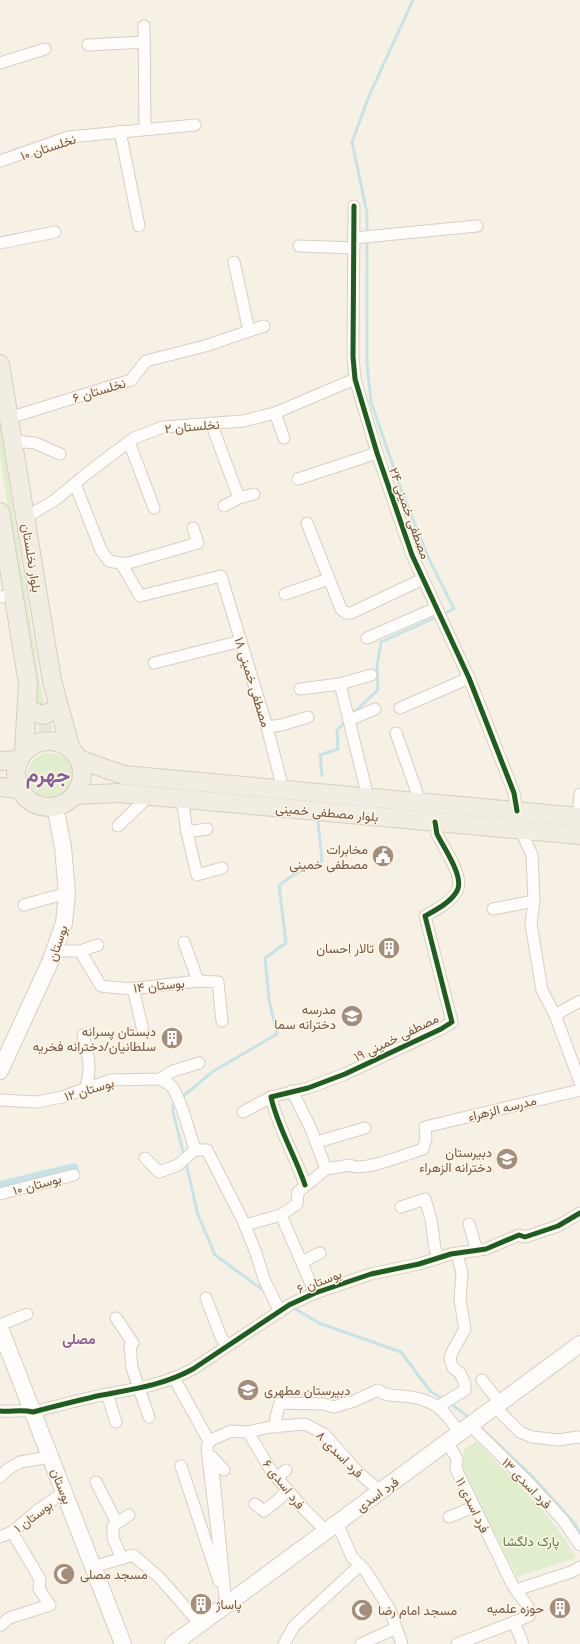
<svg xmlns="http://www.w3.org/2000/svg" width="580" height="1644" viewBox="0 0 580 1644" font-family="'Noto Sans',Vazirmatn,sans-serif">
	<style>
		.park { fill: #e0eece }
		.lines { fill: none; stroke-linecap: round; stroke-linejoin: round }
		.stream { stroke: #c6e4e8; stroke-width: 3 }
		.canal { stroke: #c6e4e8; stroke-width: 10 }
		.minor-casing { stroke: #d8cec3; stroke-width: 13 }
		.secondary-casing { stroke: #d7cdc2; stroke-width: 18 }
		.primary-casing { stroke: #d6ccc2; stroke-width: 20 }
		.minor { stroke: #fefdfb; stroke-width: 11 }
		.secondary { stroke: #fefdfb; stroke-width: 16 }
		.primary { stroke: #f2ede2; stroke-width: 18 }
		.cycleway-casing { stroke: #fff6e6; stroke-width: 8 }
		.cycleway { stroke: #1b5e20; stroke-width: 5 }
		.labels { text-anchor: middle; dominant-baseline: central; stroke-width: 3; stroke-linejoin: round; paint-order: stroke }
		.street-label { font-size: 13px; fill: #765844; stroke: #fff6e6 }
		.poi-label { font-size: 13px; fill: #765844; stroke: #fff6e6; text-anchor: end }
		.park-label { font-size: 13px; fill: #4c7d3b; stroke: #fff6e6 }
		.neighbourhood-label { font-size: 14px; font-weight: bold; fill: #885f9a; stroke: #fff6e6 }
		.town-label { font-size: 21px; font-weight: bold; fill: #885f9a; stroke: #fff6e6 }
	</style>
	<rect width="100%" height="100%" fill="#f7f1e5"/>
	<g class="park">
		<polygon points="0,424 42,695 53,730 39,732 37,696 0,455"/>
		<circle cx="50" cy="776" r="23"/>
		<path d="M476,1441C510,1477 553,1514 576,1558L517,1577L463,1471L464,1450Z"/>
	</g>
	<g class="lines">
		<g class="stream">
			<polyline points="352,714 378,690 377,666 381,642 454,609 428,557 401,489 371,402 367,363 367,213 352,142 369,96 413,0"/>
			<polyline points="322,776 320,755 338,749 337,730 346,721"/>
			<polyline points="181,1098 212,1072 277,1034 269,1000 265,958 286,943 279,885 295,874 322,861 318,821"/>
			<polyline points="177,1102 173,1105 173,1112 184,1155"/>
			<polyline points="186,1163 198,1215 215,1255 267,1293"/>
			<polyline points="292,1307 319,1323 401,1352 430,1391 445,1400"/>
			<polyline points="450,1403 471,1419"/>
			<polyline points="478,1425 533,1477 575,1524 580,1534"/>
		</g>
		<polyline class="canal" points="0,1186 74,1168"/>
		<g class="minor-casing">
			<g id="minor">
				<polyline points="144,26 145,129"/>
				<polyline points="88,45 144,42"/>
				<polyline points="0,63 45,49"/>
				<polyline points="120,131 139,226"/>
				<polyline points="0,161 69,137 195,125"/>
				<polyline points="354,206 353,357 355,379 377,453 412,555 469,678 514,793 517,811"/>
				<polyline points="354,238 477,226"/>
				<polyline points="0,243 55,232"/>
				<polyline points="299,246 354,248"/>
				<polyline points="234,262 249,331"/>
				<polyline points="275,413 284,438"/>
				<polyline points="9,418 131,380 146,361 205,346 264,326"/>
				<polyline points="211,423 239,498 254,494"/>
				<polyline points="13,441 35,443 60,454"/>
				<polyline points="129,442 154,508"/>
				<polyline points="298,479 377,453"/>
				<polyline points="75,484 101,550 109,561 125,564 198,543 193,528"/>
				<polyline points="224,506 239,498"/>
				<polyline points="25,518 55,500 90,471 134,438 163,427 243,421 275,413 355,379"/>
				<polyline points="307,523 341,609 346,613 351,613 423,579"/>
				<polyline points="121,563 140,596 221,576 267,727 283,789"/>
				<polyline points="285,594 329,579"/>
				<polyline points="0,597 13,595"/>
				<polyline points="367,638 436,608"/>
				<polyline points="154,663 241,641"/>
				<polyline points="340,684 368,797"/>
				<polyline points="300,689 340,684 371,675"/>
				<polyline points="400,708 469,678"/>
				<polyline points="349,720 375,709"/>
				<polyline points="267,727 282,725 308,717"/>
				<polyline points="396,733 420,801"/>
				<polyline points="182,799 187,832 197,875 222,868"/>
				<polyline points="578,817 580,794"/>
				<polyline points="118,826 149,796"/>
				<polyline points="520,829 532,855 534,901 531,924 542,990 555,1015 580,1082"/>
				<polyline points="187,832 207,829"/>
				<polyline points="24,905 67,893"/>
				<polyline points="493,909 534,901"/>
				<polyline points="184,942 198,981"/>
				<polyline points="54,951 80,951 98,945"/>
				<polyline points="80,951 101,986 130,989 198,981 218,982 222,1021"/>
				<polyline points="133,988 143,1031"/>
				<polyline points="555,1015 580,1001"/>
				<path d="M83,1035C89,1056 92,1069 85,1090"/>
				<path d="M160,1079C163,1081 168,1083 171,1086C179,1093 191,1137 195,1150H207L243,1221L256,1253L264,1279L280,1312"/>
				<polyline points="292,1091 311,1129 326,1169"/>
				<polyline points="0,1100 37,1102 62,1097 111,1080 160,1079 173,1071 199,1063"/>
				<polyline points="243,1112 271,1097"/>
				<polyline points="317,1142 365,1128"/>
				<polyline points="145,1158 159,1172 178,1165 195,1150"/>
				<path d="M305,1185C295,1155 277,1126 271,1097L308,1088L345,1074L441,1029L452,1022L425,916C436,910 451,902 457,891C465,877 443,847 437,834C436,830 436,826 435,822"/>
				<polyline points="0,1194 74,1175"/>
				<polyline points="401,1207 425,1199 431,1219 435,1249 439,1258"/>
				<polyline points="281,1215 315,1293"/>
				<polyline points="469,1224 477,1251"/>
				<path d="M245,1225L281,1215L297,1204L298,1192L326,1169L350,1165C362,1173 409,1153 423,1149L426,1139L425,1127L580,1090"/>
				<polyline points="302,1262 320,1253"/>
				<polyline points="206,1298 221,1337 227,1346"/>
				<polyline points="116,1318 133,1343 130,1346 132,1368 149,1417"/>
				<polyline points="0,1325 27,1314"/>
				<polyline points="174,1378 209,1441 231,1431 248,1432 270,1427 305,1424 324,1434 359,1473 380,1491"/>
				<polyline points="482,1380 500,1403"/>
				<polyline points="107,1394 116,1422"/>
				<polyline points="439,1406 465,1390 465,1384 460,1373 453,1368 450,1359 452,1352 465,1329 460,1300 462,1273 457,1254"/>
				<polyline points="495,1407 520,1432 532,1437 559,1440 577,1437 580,1438"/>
				<path d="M0,1411C11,1412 22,1409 33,1412C56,1406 79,1400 102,1395C134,1389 164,1385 193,1369L289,1305L315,1293L371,1274L419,1264L451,1254L486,1249L519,1235L525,1237L558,1226L580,1213"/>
				<polyline points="470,1425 528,1482 562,1519 580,1545"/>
				<path d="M276,1427V1417L280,1403L323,1404L334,1407L354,1401L378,1390C385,1396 391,1395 401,1396C432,1398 444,1408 459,1433"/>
				<polyline points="248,1432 272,1472 304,1509 326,1531"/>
				<polyline points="209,1441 207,1449 226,1605 212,1457 224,1470"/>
				<polyline points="447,1442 457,1459 456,1469 513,1586 527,1605 529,1616 514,1622"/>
				<polyline points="181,1466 219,1581"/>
				<polyline points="0,1477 8,1469 20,1462 50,1457"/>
				<polyline points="277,1478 286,1470"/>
				<polyline points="96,1482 117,1523"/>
				<polyline points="255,1504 264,1511 279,1499 287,1490"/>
				<polyline points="449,1517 474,1507"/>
				<polyline points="337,1523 352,1557 365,1570 390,1610 402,1644"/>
				<polyline points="0,1537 12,1532 38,1510 64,1492"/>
				<polyline points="122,1559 113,1538 113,1526 129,1515"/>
				<polyline points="93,1567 133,1555 159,1577 200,1624"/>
				<polyline points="516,1590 571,1572 580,1567"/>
				<polyline points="0,1626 9,1618 50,1605 39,1589 40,1579 12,1532"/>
				<polyline points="284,1644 294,1626 359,1566"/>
				<polyline points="361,1644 396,1628"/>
				<polyline points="457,1644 514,1622 523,1644"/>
			</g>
		</g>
		<g class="secondary-casing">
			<g id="secondary">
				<polyline points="0,1071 51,960 64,923 67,893 63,847 55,806"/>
				<polyline points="0,1328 123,1644"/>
				<polyline points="173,1644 580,1344"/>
			</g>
		</g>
		<g class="primary-casing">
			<g id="primary">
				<polyline points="0,364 52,681 71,750"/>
				<polyline points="0,512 28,684 24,752"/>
				<polyline points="27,706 31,711 43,715 55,710 58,704"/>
				<circle cx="49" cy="774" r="33"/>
				<polyline points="78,759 124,775 580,817"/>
				<polyline points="0,761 19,760"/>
				<polyline points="0,787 19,789"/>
				<polyline points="74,795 119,793 580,835"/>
			</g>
		</g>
		<use href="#minor" class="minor"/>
		<use href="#secondary" class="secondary"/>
		<use href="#primary" class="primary"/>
		<g class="cycleway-casing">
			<g id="cycleway">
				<polyline points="354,206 353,357 355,379 377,453 412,555 469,678 514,793 517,811"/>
				<path d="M305,1185C295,1155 277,1126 271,1097L308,1088L345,1074L441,1029L452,1022L425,916C436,910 451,902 457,891C465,877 443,847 437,834C436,830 436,826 435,822"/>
				<path d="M0,1411C11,1412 22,1409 33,1412C56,1406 79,1400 102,1395C134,1389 164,1385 193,1369L289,1305L315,1293L371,1274L419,1264L451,1254L486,1249L519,1235L525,1237L558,1226L580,1213"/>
			</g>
		</g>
		<use href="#cycleway" class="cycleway"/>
	</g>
	<defs>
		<g id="civic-disc" transform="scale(1.15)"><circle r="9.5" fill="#a38e7c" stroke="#fff6e6"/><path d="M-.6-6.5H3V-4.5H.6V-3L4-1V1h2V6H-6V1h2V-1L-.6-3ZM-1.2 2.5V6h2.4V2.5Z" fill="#fff"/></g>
		<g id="building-disc" transform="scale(1.15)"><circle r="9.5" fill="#a38e7c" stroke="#fff6e6"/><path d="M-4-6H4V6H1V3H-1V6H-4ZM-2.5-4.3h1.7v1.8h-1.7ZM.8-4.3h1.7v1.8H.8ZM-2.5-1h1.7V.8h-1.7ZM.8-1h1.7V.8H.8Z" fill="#fff"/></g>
		<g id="school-disc" transform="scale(1.15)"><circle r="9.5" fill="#a38e7c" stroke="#fff6e6"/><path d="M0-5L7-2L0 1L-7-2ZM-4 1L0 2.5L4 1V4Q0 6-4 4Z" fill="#fff"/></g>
		<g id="mosque-disc" transform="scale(1.15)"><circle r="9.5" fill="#a38e7c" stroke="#fff6e6"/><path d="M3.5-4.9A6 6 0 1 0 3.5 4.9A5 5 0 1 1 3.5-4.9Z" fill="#fff"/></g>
	</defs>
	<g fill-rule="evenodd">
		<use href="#civic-disc" x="383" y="856"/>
		<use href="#building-disc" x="389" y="948"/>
		<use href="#school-disc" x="352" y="1016"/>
		<use href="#building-disc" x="172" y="1038"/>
		<use href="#school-disc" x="507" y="1159"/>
		<use href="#school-disc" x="248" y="1390"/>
		<use href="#mosque-disc" x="64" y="1574"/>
		<use href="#building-disc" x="201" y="1604"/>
		<use href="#building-disc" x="560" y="1608"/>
		<use href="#mosque-disc" x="362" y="1610"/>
	</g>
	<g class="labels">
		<g class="street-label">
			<text transform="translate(48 147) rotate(-18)">نخلستان ۱۰</text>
			<text transform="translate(99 390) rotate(-17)">نخلستان ۶</text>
			<text transform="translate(192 426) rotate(-5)">نخلستان ۲</text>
			<text transform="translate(410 513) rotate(70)">مصطفی خمینی ۲۴</text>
			<text transform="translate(32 558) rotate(81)">بلوار نخلستان</text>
			<text transform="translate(253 682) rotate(73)">مصطفی خمینی ۱۸</text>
			<text transform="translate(327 812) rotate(5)">بلوار مصطفی خمینی</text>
			<text transform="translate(57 943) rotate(-71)">بوستان</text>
			<text transform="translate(159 985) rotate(-6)">بوستان ۱۴</text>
			<text transform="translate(396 1037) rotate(-26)">مصطفی خمینی ۱۹</text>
			<text transform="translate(89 1089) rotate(-17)">۱۲ بوستان</text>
			<text transform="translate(502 1108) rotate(-14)">مدرسه الزهراء</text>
			<text transform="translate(37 1184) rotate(-15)">بوستان ۱۰</text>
			<text transform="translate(319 1281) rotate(-21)">بوستان ۶</text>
			<text transform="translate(340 1454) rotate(45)">فرد اسدی ۸</text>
			<text transform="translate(527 1483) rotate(46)">فرد اسدی ۱۳</text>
			<text transform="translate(284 1484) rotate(52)">فرد اسدی ۶</text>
			<text transform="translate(62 1486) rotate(69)">بوستان</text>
			<text transform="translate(377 1494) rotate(-36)">فرد اسدی</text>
			<text transform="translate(473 1505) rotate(64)">فرد اسدی ۱۱</text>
			<text transform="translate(33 1516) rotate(-37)">بوستان ۱</text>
		</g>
		<g class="poi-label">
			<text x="368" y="849">مخابرات<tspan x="368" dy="15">مصطفی خمینی</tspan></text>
			<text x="374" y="948">تالار احسان</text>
			<text x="336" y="1009">مدرسه<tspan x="336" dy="15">دخترانه سما</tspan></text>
			<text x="156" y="1031">دبستان پسرانه<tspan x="156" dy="15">سلطانیان/دخترانه فخریه</tspan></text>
			<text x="492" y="1152">دبیرستان<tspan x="492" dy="15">دخترانه الزهراء</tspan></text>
			<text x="264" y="1390" text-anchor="start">دبیرستان مطهری</text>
			<text x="80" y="1574" text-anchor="start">مسجد مصلی</text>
			<text x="216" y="1604" text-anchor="start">پاساژ</text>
			<text x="544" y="1608">حوزه علمیه</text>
			<text x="378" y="1610" text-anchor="start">مسجد امام رضا</text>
		</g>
		<g class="park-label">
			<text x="531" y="1541">پارک دلگشا</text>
		</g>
		<g class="neighbourhood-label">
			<text x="79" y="1338">مصلی</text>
		</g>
		<g class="town-label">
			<text x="48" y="774">جهرم</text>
		</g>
	</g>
</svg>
